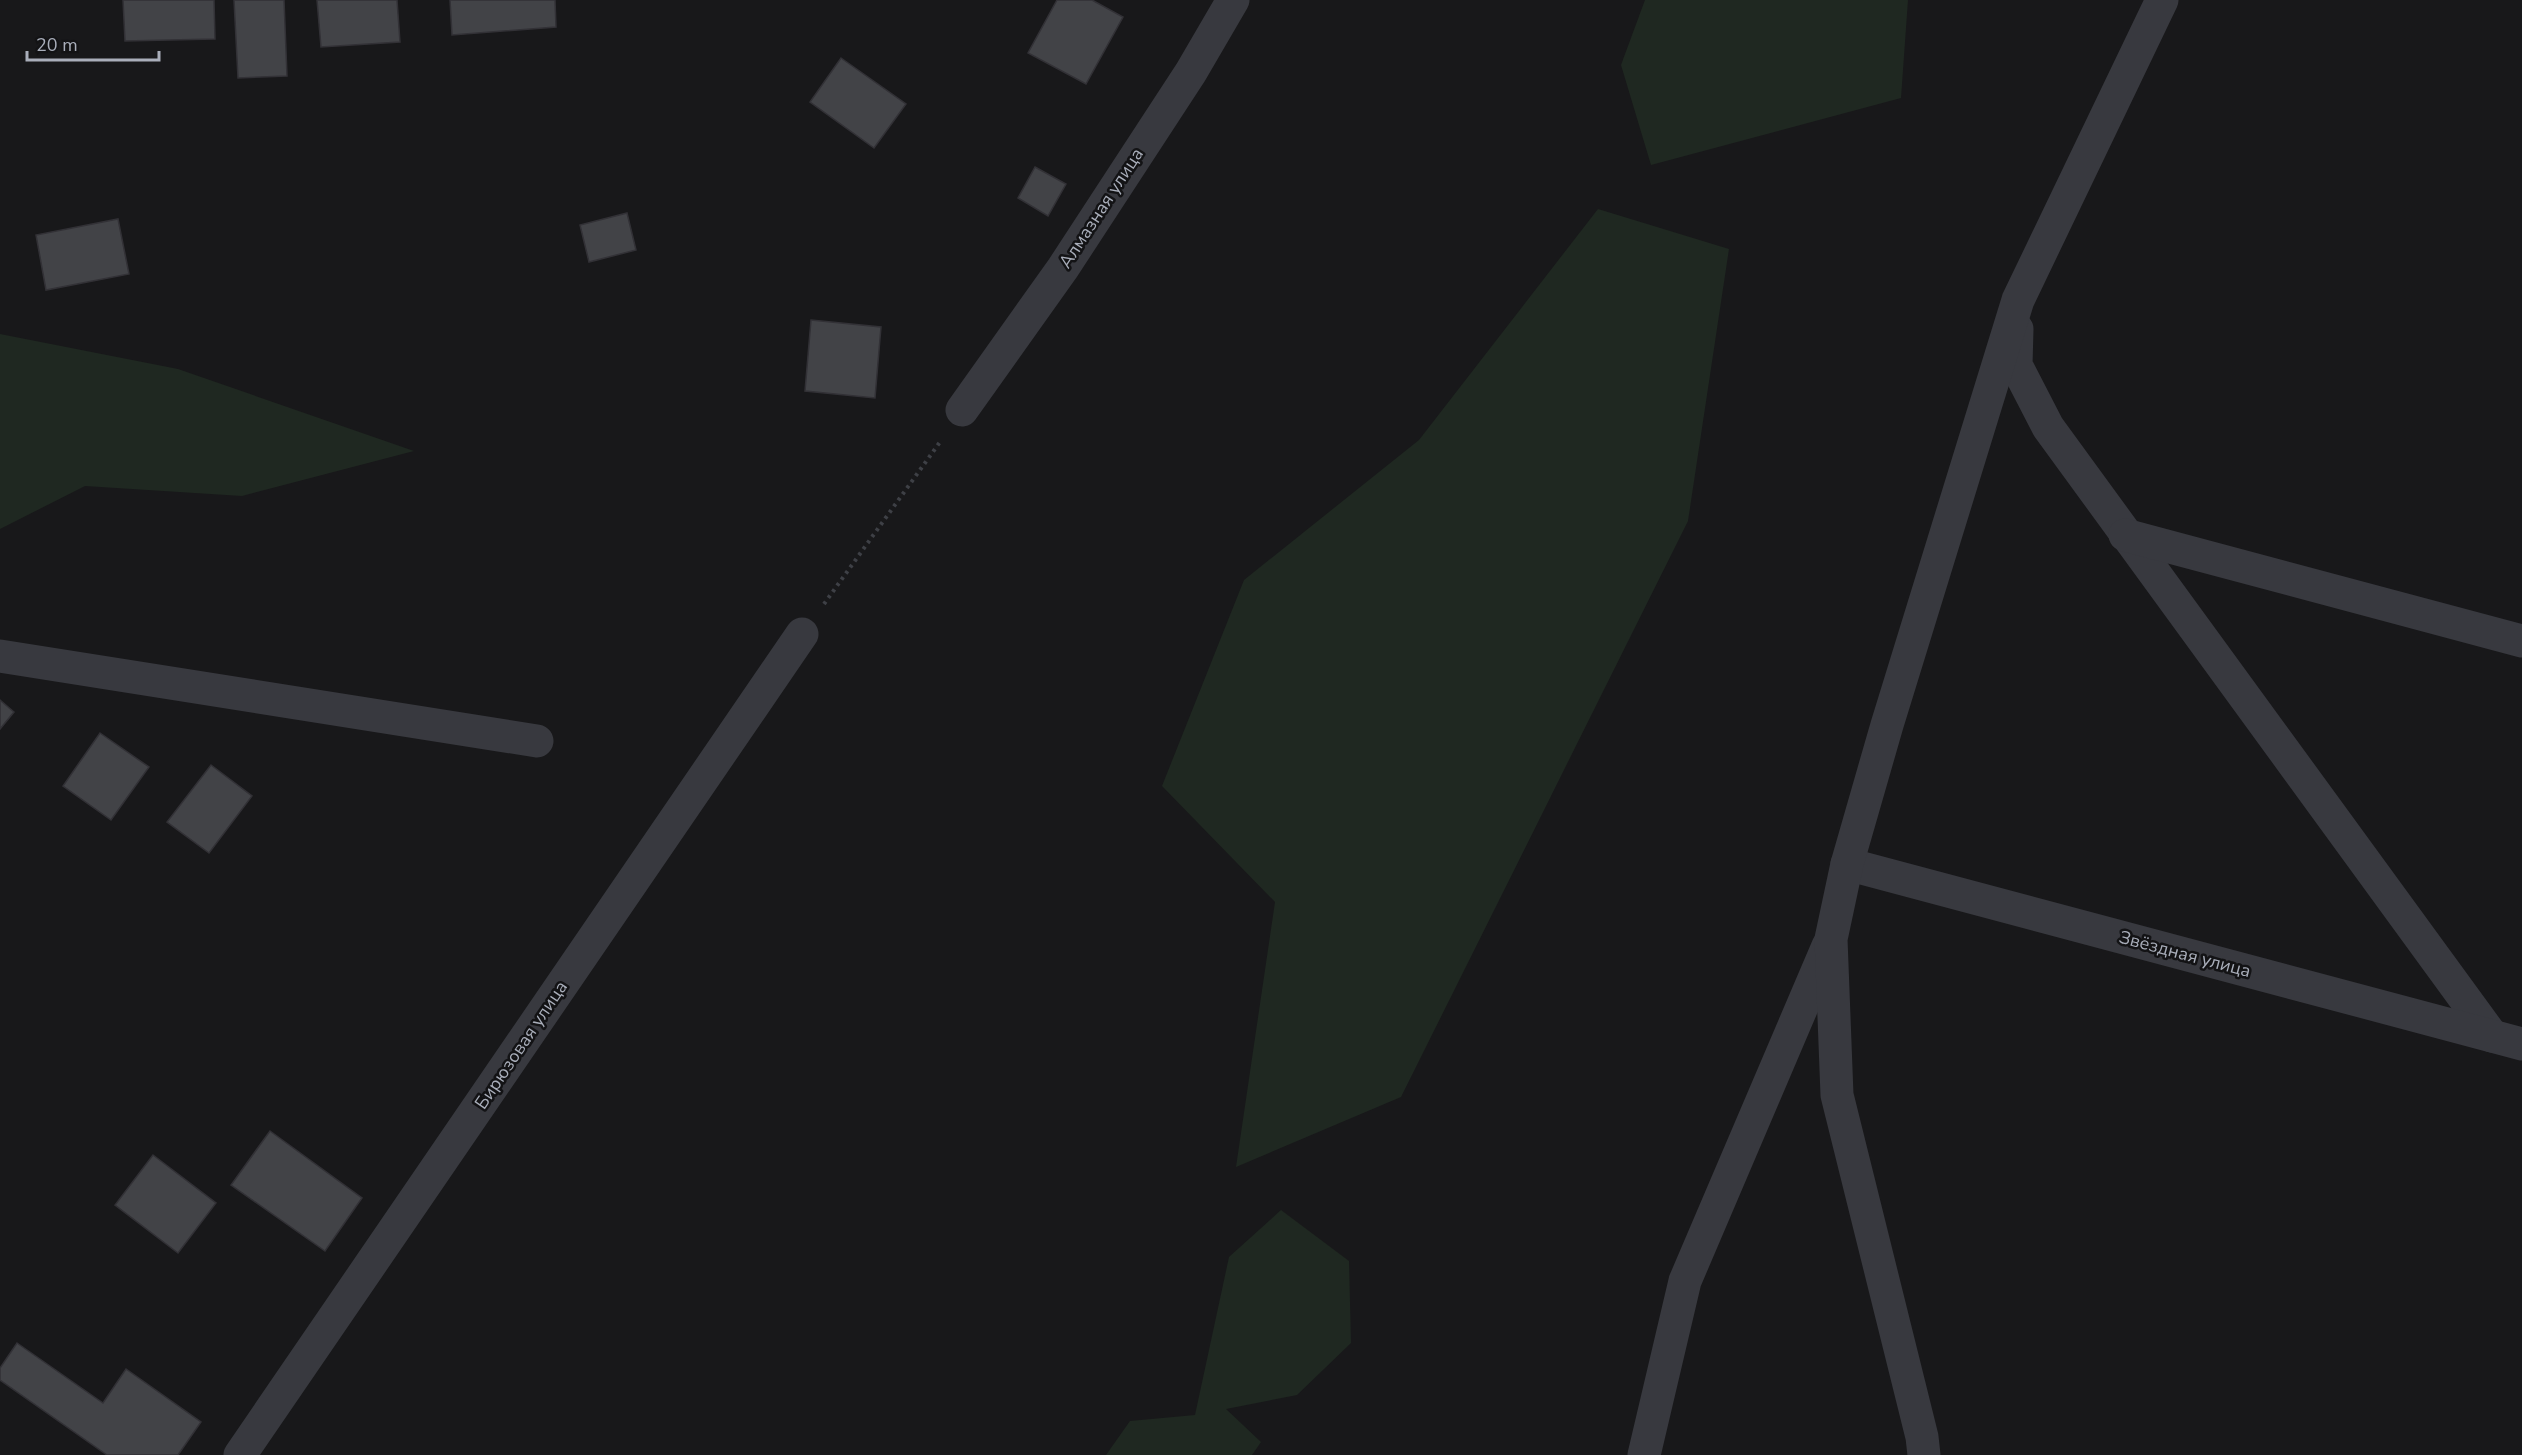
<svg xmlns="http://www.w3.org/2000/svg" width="2522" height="1455" viewBox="0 0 2522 1455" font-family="'Nunito Sans',sans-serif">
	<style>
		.green { fill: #1f2821 }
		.building { fill: #424347; stroke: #323136; stroke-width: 1.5 }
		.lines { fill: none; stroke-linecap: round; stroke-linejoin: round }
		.path { stroke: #3e4046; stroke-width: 4; stroke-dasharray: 3 4.5; stroke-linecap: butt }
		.minor { stroke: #38393f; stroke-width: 33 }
		.labels { text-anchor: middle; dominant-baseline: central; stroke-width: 5; stroke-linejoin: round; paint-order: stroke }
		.street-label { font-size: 18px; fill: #a9aeba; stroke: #131315 }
	</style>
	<rect width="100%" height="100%" fill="#18181a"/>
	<g class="green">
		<polygon points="1645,0 1908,0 1901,98 1651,165 1621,65"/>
		<polygon points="1598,209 1729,249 1688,521 1401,1097 1236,1167 1275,902 1162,786 1244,580 1419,440"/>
		<polygon points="0,334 178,369 414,451 242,496 85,486 0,529"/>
		<polygon points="1281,1210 1349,1261 1351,1343 1297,1395 1226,1409 1261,1442 1252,1455 1106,1455 1130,1421 1195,1415 1229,1257"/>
	</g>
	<g class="building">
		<polygon points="123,0 214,0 215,39 125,41"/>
		<polygon points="234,0 284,0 287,76 238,78"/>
		<polygon points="317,0 397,0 400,42 321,47"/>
		<polygon points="450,0 555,0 556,27 452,35"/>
		<polygon points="1057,0 1092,0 1123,17 1086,84 1028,53"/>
		<polygon points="841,58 906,104 874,148 810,102"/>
		<polygon points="1035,167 1066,184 1048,216 1018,198"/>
		<polygon points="627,213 636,250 589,262 580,225"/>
		<polygon points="118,219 129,274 46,290 36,235"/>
		<polygon points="811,320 881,327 875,398 805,391"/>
		<polygon points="0,700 14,712 0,729"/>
		<polygon points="100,733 149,767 111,820 63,786"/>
		<polygon points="211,765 252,796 209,853 167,822"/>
		<polygon points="270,1131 362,1198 325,1251 231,1185"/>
		<polygon points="153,1155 216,1203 178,1253 115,1205"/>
		<polygon points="17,1343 103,1403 126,1369 201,1422 178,1455 107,1455 0,1380 0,1368"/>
	</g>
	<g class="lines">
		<polyline class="path" points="824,604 940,442"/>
		<g class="minor">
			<polyline points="2017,329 2016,365 2048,427 2492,1036"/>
			<polyline points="962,410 1063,268 1191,72 1233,0"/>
			<polyline points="2125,535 2522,641"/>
			<polyline points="0,656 537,741"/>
			<polyline points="1847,864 2522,1044"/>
			<polyline points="240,1455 802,634"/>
			<polyline points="1644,1455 1685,1281 1828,946"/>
			<polyline points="1924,1455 1922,1437 1837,1095 1831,939 1847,864 1887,725 2018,300 2162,0"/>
		</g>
	</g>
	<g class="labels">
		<g class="street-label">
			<text transform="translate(1101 208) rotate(-57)">Алмазная улица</text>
			<text transform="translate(2185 954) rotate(15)">Звёздная улица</text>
			<text transform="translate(521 1045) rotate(-56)">Бирюзовая улица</text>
		</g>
	</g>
	<path d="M27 51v9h132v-9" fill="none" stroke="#a9aeba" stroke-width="3"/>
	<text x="36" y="51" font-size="18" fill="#a9aeba" stroke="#131315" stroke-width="4.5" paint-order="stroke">20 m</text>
</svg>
